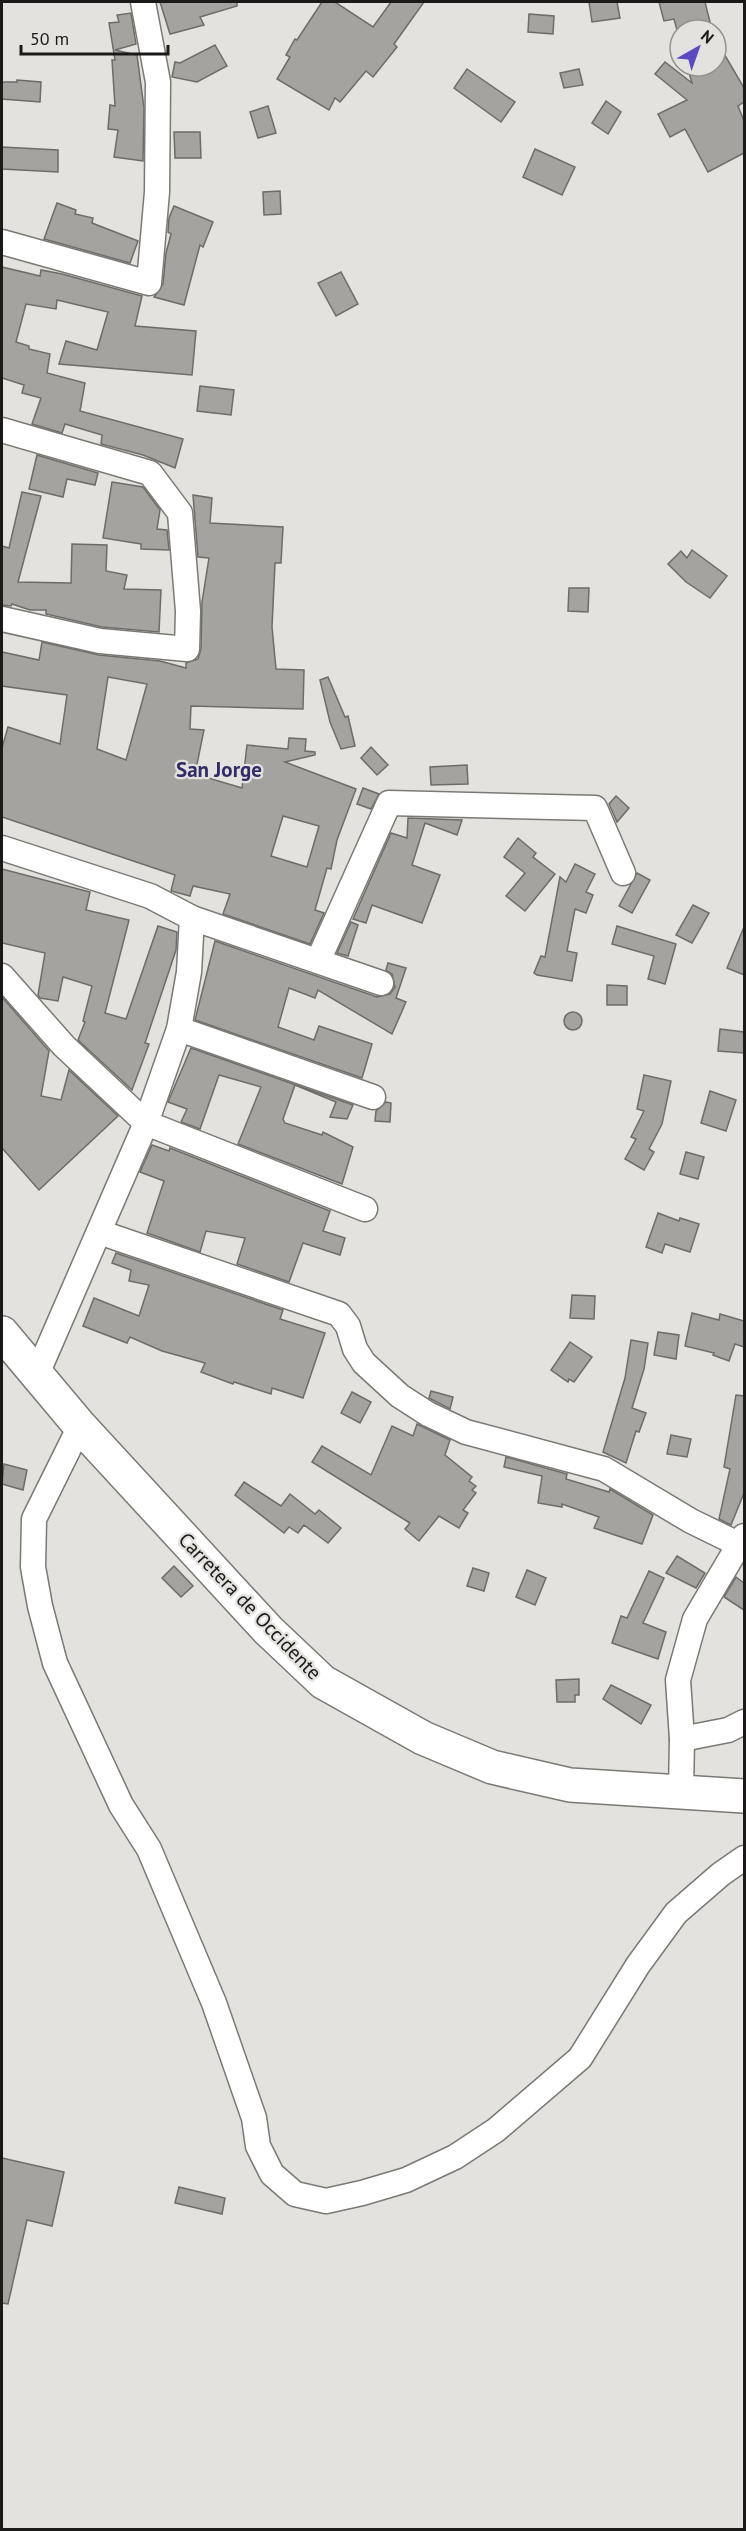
<svg xmlns="http://www.w3.org/2000/svg" width="746" height="2531" viewBox="0 0 746 2531" font-family="'PT Sans',sans-serif">
	<style>
		.building { fill: #a5a3a0; stroke: #6e6c69; stroke-width: 1.5; fill-rule: evenodd }
		.lines { fill: none; stroke-linecap: round; stroke-linejoin: round }
		.minor-casing { stroke: #7b7976; stroke-width: 27 }
		.primary-casing { stroke: #7b7976; stroke-width: 36 }
		.minor { stroke: #fff; stroke-width: 24 }
		.primary { stroke: #fff; stroke-width: 33 }
		.labels { text-anchor: middle; dominant-baseline: central; stroke-width: 4.5; stroke-linejoin: round; paint-order: stroke }
		.street-label { font-size: 20px; fill: #1b1a19; stroke: #e3e2de }
		.neighbourhood-label { font-size: 21px; font-weight: bold; fill: #312b66; stroke: #e3e2de }
	</style>
	<rect width="100%" height="100%" fill="#e3e2de"/>
	<g class="building">
		<polygon points="160,2 237,2 237,6 200,17 204,25 170,34"/>
		<polygon points="322,2 335,2 373,27 391,2 424,2 394,44 397,47 373,77 366,71 340,102 335,98 329,110 277,79 290,57 286,55 295,39 297,40"/>
		<polygon points="589,2 617,2 620,18 592,22"/>
		<polygon points="659,2 705,2 712,30 677,30 674,19 664,21"/>
		<polygon points="131,13 136,44 115,50 137,55 144,108 143,161 114,157 118,130 108,129 110,105 115,106 112,60 115,60 109,23 119,22 117,15"/>
		<polygon points="529,14 554,16 553,34 528,32"/>
		<polygon points="716,40 744,88 744,102 738,106 744,121 744,153 708,172 685,129 670,137 658,114 687,100 655,74 665,62 692,83 687,66 716,66"/>
		<polygon points="215,45 227,66 197,82 172,77 175,62 180,63"/>
		<polygon points="467,69 515,102 501,122 454,88"/>
		<polygon points="579,69 583,85 564,88 560,73"/>
		<polygon points="17,80 41,82 40,102 2,99 2,82 17,82"/>
		<polygon points="606,101 621,112 608,134 592,123"/>
		<polygon points="268,106 276,133 258,138 250,112"/>
		<polygon points="174,132 200,132 201,158 175,158"/>
		<polygon points="2,147 58,150 58,172 2,169"/>
		<polygon points="535,149 575,167 562,195 523,177"/>
		<polygon points="280,191 281,214 264,215 263,192"/>
		<polygon points="57,203 76,210 75,214 93,218 92,223 138,241 130,263 44,239"/>
		<polygon points="174,206 213,222 203,247 200,245 184,305 154,297 163,284 166,253 171,234 168,232 169,218"/>
		<polygon points="2,267 40,276 41,270 62,274 142,296 135,326 196,331 192,375 59,364 66,341 97,350 108,312 57,300 56,309 26,304 16,342 29,346 29,349 50,354 47,373 85,383 80,411 183,439 175,468 143,455 101,444 102,435 65,424 62,433 32,424 41,398 22,393 24,385 2,378"/>
		<polygon points="341,272 358,304 336,316 318,283"/>
		<polygon points="200,386 234,390 231,415 197,411"/>
		<polygon points="37,455 98,473 95,485 67,479 63,497 29,489"/>
		<polygon points="112,482 143,487 160,510 157,529 167,530 169,550 141,549 141,544 103,538"/>
		<polygon points="22,492 41,496 18,582 71,583 72,544 107,545 106,571 127,575 124,589 161,590 159,632 102,627 46,614 46,610 30,610 12,604 11,606 2,605 2,546 9,548"/>
		<path d="M193,495L212,498L210,523L283,527L281,563H275L272,627L276,669L304,670L303,709L191,706L190,729L204,730L195,774L242,788L247,745L288,749L289,738L306,739L305,751L315,752V755L285,762L356,789L337,840L331,869L327,868L315,910L324,913L310,944L223,914L230,894L193,886L190,896L171,891L175,875L2,817V748L8,727L60,744L67,695L2,686V652L39,660L42,642L99,655L160,661L186,668V663L198,659L201,649L202,602L209,558L198,557ZM108,677L147,684L126,760L97,749ZM283,816L319,826L307,867L271,856Z"/>
		<polygon points="692,550 727,576 710,598 686,582 668,564 681,551 687,558"/>
		<polygon points="569,588 589,588 588,612 568,611"/>
		<polygon points="328,677 345,717 348,716 355,746 341,749 330,722 320,680"/>
		<polygon points="371,747 388,765 377,775 361,758"/>
		<polygon points="467,765 468,784 431,785 430,767"/>
		<polygon points="363,788 379,794 371,809 357,804"/>
		<polygon points="616,796 629,808 617,822 609,804"/>
		<polygon points="408,818 462,820 457,835 425,823 412,865 440,875 422,923 372,905 366,923 353,919 391,833 407,838"/>
		<polygon points="518,838 536,853 533,857 555,874 525,911 506,896 525,873 504,857"/>
		<polygon points="575,864 595,874 586,892 593,895 586,913 575,909 567,951 577,953 572,981 537,975 534,973 541,956 545,957 560,877 566,882"/>
		<polygon points="2,869 90,892 86,910 129,920 105,1013 126,1019 158,926 177,932 176,950 145,1043 149,1044 132,1090 78,1040 85,1022 83,1021 92,986 63,977 58,1001 40,998 38,995 45,953 2,943"/>
		<polygon points="637,873 650,880 632,913 619,906"/>
		<polygon points="693,905 709,913 692,943 676,935"/>
		<polygon points="351,922 358,925 348,956 337,953"/>
		<polygon points="617,926 676,944 665,984 648,979 654,956 612,944"/>
		<polygon points="744,927 744,975 727,968"/>
		<polygon points="215,941 377,997 390,994 395,987 392,974 386,970 388,963 406,968 396,998 406,1002 392,1034 318,990 315,998 289,988 278,1027 314,1040 319,1026 372,1044 362,1078 195,1020"/>
		<polygon points="607,985 627,986 627,1005 607,1005"/>
		<polygon points="2,997 49,1051 41,1096 61,1100 69,1070 118,1116 39,1190 2,1148"/>
		<circle cx="573" cy="1021" r="9"/>
		<polygon points="720,1029 744,1032 744,1053 718,1051"/>
		<polygon points="191,1048 353,1105 347,1119 330,1117 336,1102 295,1085 283,1119 285,1123 322,1135 323,1132 353,1147 342,1184 238,1144 261,1087 219,1075 200,1129 181,1122 187,1109 168,1102"/>
		<polygon points="644,1075 671,1081 662,1124 649,1149 654,1152 644,1170 625,1159 636,1139 631,1137 644,1111 637,1109"/>
		<polygon points="710,1091 736,1100 726,1131 701,1123"/>
		<polygon points="386,1102 391,1103 390,1122 375,1121 376,1111"/>
		<polygon points="152,1145 169,1151 170,1148 330,1211 323,1231 345,1238 340,1255 303,1243 289,1282 237,1264 245,1238 206,1231 200,1252 147,1233 164,1181 140,1172"/>
		<polygon points="686,1152 704,1157 698,1179 680,1174"/>
		<polygon points="658,1213 679,1221 680,1218 699,1224 690,1252 665,1244 662,1253 646,1247"/>
		<polygon points="116,1253 283,1310 280,1319 325,1333 303,1398 272,1388 271,1394 234,1382 233,1384 201,1372 205,1363 162,1351 130,1337 127,1343 83,1326 94,1298 139,1316 149,1285 129,1281 131,1270 112,1263"/>
		<polygon points="572,1295 595,1296 594,1319 570,1318"/>
		<polygon points="692,1313 719,1320 720,1314 744,1321 744,1347 735,1344 729,1361 713,1355 714,1353 685,1346"/>
		<polygon points="658,1332 679,1335 676,1359 654,1355"/>
		<polygon points="631,1340 648,1343 644,1369 632,1408 646,1413 639,1432 636,1431 626,1463 603,1452 625,1378"/>
		<polygon points="570,1342 592,1357 574,1382 569,1379 568,1382 551,1370"/>
		<polygon points="431,1391 453,1397 450,1409 429,1398"/>
		<polygon points="352,1392 371,1402 360,1423 341,1413"/>
		<polygon points="736,1395 744,1396 744,1493 731,1525 719,1519 730,1469 724,1467"/>
		<polygon points="417,1424 450,1440 445,1455 472,1477 469,1481 476,1486 472,1490 476,1493 463,1510 468,1513 459,1528 439,1516 419,1541 405,1529 410,1523 312,1462 322,1446 371,1475 392,1426 413,1436"/>
		<polygon points="671,1435 691,1439 687,1457 667,1454"/>
		<polygon points="506,1457 567,1474 566,1479 609,1492 610,1489 653,1515 642,1544 594,1528 599,1517 562,1504 562,1507 538,1503 542,1476 504,1467"/>
		<polygon points="4,1464 27,1470 23,1490 2,1484"/>
		<polygon points="244,1482 281,1506 290,1494 315,1514 319,1510 341,1528 328,1543 304,1525 298,1533 289,1527 284,1533 235,1495"/>
		<polygon points="677,1556 705,1573 696,1588 666,1573"/>
		<polygon points="174,1566 193,1586 181,1597 162,1578"/>
		<polygon points="473,1568 489,1573 484,1591 467,1586"/>
		<polygon points="527,1570 546,1578 535,1605 516,1597"/>
		<polygon points="649,1571 664,1578 643,1623 666,1632 658,1659 612,1643 621,1616 627,1618"/>
		<polygon points="736,1577 744,1583 744,1610 724,1597"/>
		<polygon points="579,1679 579,1695 575,1695 575,1702 557,1702 556,1680"/>
		<polygon points="611,1685 651,1705 641,1724 603,1699"/>
		<polygon points="2,2158 64,2172 52,2226 27,2220 8,2304 2,2303"/>
		<polygon points="179,2187 225,2198 222,2214 175,2203"/>
	</g>
	<g class="lines">
		<g class="minor-casing">
			<g id="minor">
				<polyline points="2,242 149,283 157,192 158,82 143,2"/>
				<polyline points="2,430 150,473 180,513 188,611 187,649 100,641 2,619"/>
				<polyline points="2,848 150,896 192,918 189,972 179,1029 146,1123 37,1374"/>
				<polyline points="192,918 381,983"/>
				<polyline points="318,961 389,803 595,808 623,873"/>
				<polyline points="2,976 64,1046 146,1123 365,1209"/>
				<polyline points="179,1029 373,1097"/>
				<polyline points="99,1232 339,1314 348,1326 355,1349 364,1363 400,1396 428,1414 466,1432 604,1469 691,1521 740,1545"/>
				<polyline points="80,1426 34,1519 33,1567 40,1606 55,1663 121,1805 149,1849 214,2003 254,2118 258,2146 272,2174 295,2194 326,2201 362,2193 406,2180 455,2157 496,2130 580,2058 638,1965 676,1913 721,1874 744,1858"/>
				<polyline points="682,1739 728,1730 744,1722"/>
				<polyline points="681,1790 682,1739 678,1680 695,1619 744,1536"/>
			</g>
		</g>
		<g class="primary-casing">
			<polyline id="primary" points="2,1333 80,1426 268,1630 323,1682 423,1738 492,1767 570,1785 744,1796"/>
		</g>
		<use href="#minor" class="minor"/>
		<use href="#primary" class="primary"/>
	</g>
	<g class="labels">
		<g class="street-label">
			<text transform="translate(250 1606) rotate(46)">Carretera de Occidente</text>
		</g>
		<g class="neighbourhood-label">
			<text x="219" y="769">San Jorge</text>
		</g>
	</g>
	<rect width="746" height="2531" fill="none" stroke="#1b1a19" stroke-width="6"/>
	<g transform="translate(698 48) rotate(40)"><circle r="28" fill="#e3e2de" stroke="#93928f" stroke-width="1.5"/>
	<path d="M0-4.5L10 22L0 15L-10 22Z" fill="#5a49c1"/>
	<text y="-9" font-size="16" font-weight="bold" text-anchor="middle" fill="#1b1a19">N</text>
	</g>
	<path d="M21 45v9h147v-9" fill="none" stroke="#1b1a19" stroke-width="3"/>
	<text x="30" y="45" font-size="18" fill="#1b1a19" stroke="#e3e2de" stroke-width="4.5" paint-order="stroke">50 m</text>
</svg>
